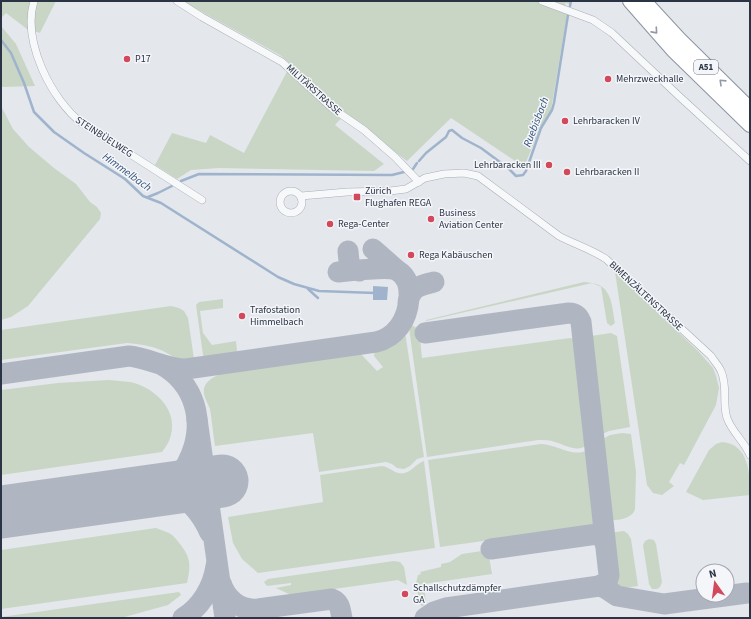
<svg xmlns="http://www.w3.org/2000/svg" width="751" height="619" viewBox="0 0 751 619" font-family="'Source Sans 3',sans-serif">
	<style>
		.green { fill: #c9d6c5 }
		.water { fill: #9fb4cc }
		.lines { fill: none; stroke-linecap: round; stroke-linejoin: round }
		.stream { stroke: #9fb4cc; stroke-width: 2.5 }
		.taxiway { stroke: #b0b6c1; stroke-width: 21 }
		.runway { stroke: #b0b6c1; stroke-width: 53 }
		.minor-casing { stroke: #a9aeb7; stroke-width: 8 }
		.motorway-casing { stroke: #8b94a3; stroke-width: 16 }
		.minor { stroke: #f7f8fa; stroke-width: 7 }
		.motorway { stroke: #fff; stroke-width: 14 }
		.oneway { stroke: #959aa2 }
		.poi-dot { fill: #d1495b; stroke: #f4f6f9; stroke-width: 1.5 }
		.labels { text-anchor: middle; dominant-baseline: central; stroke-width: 3; stroke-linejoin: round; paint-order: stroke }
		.shield { fill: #f4f6f9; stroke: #676e7b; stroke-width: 1 }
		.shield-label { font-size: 9px; font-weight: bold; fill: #2b3445 }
		.poi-label { font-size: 10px; fill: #2b3445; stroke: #f4f6f9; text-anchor: start }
		.street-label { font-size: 10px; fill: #2b3445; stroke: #f4f6f9 }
		.water-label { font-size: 11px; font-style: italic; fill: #34527a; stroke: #f4f6f9 }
	</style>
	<rect width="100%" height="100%" fill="#e4e7ec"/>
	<g class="green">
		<polygon points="1,1 56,1 40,33 27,29 6,13 1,18"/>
		<polygon points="182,1 570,1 570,4 565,3 567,15 551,110 540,128 524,167 451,118 407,161 345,114 335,125 384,164 374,171 219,168 191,170 177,179 155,165 172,133 206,143 210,135 244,153 291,64 280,55"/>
		<polygon points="1,26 16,44 35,86 1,87"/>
		<polygon points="1,106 13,129 29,147 54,168 76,184 90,202 97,207 101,213 100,219 28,306 11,317 1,320"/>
		<polygon points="615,272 698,351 713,368 716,376 719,388 716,405 684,465 680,463 669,482 674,486 662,495 653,493 647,485"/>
		<path d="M584,282C612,283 611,301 615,323L611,326L607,323L601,287L592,283L426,321V320Z"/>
		<polygon points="223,299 223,308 200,311 203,333 212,345 236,341 237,351 233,355 206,359 203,355 196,305 199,302"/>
		<path d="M171,306L179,308L184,311L188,318L194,359L192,361C176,361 177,358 163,351C152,346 140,344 127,343L1,360V330Z"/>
		<path d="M411,325L419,329L422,358L570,338L575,339L579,345L589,444C577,453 568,446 555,442C550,440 544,440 538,440L427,457L409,328Z"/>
		<path d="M405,332L424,457L417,459L410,466L404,469L397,468L392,464L386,462L319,472L313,433L215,446C213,434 212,421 210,409C208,404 205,399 204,394C201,376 230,371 242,368L359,352L377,371L383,367L374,356L375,350C388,347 396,340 405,332Z"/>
		<polygon points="611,333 617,336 630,427 609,431 598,436 588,343 591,336"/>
		<path d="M109,380C116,381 123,381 130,382C157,388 181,413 169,441C167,445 164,449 162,452L1,475V390L58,383Z"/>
		<path d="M622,433L631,434L636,472L635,509C633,518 617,522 609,519L606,512L599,441L610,435Z"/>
		<path d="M722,442C749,444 750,474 750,495L703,500L686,492L709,450L716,444Z"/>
		<path d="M541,444C560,445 572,459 590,449L597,518L596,522L589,526L440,547L428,460Z"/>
		<path d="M424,461L435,548L258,573L242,559L233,543L228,517L323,502L320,475L382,466C389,467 392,471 398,473C409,476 415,464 424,461Z"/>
		<path d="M156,528C160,530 165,531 169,533C173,535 177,540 180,544C191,558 191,566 187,583L1,609V550Z"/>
		<polygon points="624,531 628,534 631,539 638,586 616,589 608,533"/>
		<polygon points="649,539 654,540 656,544 662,582 660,587 657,589 652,589 649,584 643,545 645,541"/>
		<polygon points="488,550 492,574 424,584 426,603 423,606 420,605 416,583 418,575 421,574 420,572 441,567 441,564 450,562 462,554"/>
		<polygon points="394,561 400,562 404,567 407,585 398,580 291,595 276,588 291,585 291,583 267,586 264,582 268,579"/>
		<polygon points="179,592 181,595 168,605 121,618 1,618 1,617"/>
	</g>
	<polygon class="water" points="373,286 388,287 387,300 373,300"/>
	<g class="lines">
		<g class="stream">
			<polyline points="570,6 571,1"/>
			<polyline points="1,40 11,53 24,83 34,112 54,132 84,153 125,179 143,196 161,203 278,277 294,284 319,291 375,293"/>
			<polyline points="419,161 426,153 446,137 449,131 452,130 462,138 481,148 508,168 516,176 523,175 526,171 541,128 552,110 554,103 568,15"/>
			<polyline points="413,169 417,163"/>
			<polyline points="181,181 199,174 392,175 404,172"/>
			<polyline points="148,197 158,193 172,186"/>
			<polyline points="308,289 318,298"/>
		</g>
		<g class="taxiway">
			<polyline points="373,249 399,272"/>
			<path d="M348,251C349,260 348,269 359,271"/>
			<path d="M408,302C411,287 421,285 434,282"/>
			<path d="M425,333L569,313C576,313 579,317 581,322L609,575L607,582L599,586L446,608L434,612L425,618"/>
			<path d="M1,374L129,356C149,358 166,369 186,369L376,342C385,340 393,335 399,327C409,314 416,282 398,271C390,266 350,271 338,272"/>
			<polyline points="197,419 225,618"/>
			<path d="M151,491C155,490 160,490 164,490C185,491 203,516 210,533"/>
			<path d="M143,492C151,490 159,490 166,486C178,479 186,468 191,455C205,421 195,384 162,365"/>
			<polyline points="491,549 597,534 602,536 604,541"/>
			<path d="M221,583C226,599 240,611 258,609L332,599C341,603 340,610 342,618"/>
			<polyline points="599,586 605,588 617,596 664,604 747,593"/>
			<path d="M183,618C201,607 213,587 216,566"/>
		</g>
		<polyline class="runway" points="1,512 222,481"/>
		<g class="minor-casing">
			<g id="minor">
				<path d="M34,1C22,41 51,100 83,124L202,200"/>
				<polyline points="177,1 202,17 282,62 332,108 364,130 395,157 419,182"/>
				<polyline points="542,1 593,20 612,33 681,98 750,161"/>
				<circle cx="291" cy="202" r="11"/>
				<path d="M301,196L347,192L390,191L406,189L425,178L444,174L464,173L478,176L559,236C574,244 591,249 606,259L711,356C714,361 719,366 721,371C728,386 722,403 727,418C732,432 744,441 750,455"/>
			</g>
		</g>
		<g class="motorway-casing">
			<g id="motorway">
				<polyline points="630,1 673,50 750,125"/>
				<polyline points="644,1 679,39 750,109"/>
			</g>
		</g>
		<use href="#minor" class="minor"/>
		<use href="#motorway" class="motorway"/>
	</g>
	<defs><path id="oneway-chevron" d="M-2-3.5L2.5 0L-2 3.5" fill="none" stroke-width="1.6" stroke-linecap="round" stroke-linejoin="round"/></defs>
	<g class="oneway">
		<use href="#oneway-chevron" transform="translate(655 31) rotate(48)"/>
		<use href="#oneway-chevron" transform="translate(722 82) rotate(-136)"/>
	</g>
	<g class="poi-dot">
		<circle cx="127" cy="59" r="4"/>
		<circle cx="608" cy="79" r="4"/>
		<circle cx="565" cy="121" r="4"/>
		<circle cx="549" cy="165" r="4"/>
		<circle cx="567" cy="172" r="4"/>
		<rect x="353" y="193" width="8" height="8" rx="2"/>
		<circle cx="431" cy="219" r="4"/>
		<circle cx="330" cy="224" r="4"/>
		<circle cx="411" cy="255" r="4"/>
		<circle cx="242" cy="316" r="4"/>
		<circle cx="405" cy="594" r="4"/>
	</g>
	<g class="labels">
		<rect class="shield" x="694" y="60" width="24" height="14" rx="3"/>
		<g class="shield-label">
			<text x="706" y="67">A51</text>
		</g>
		<g class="poi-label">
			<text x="135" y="59">P17</text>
			<text x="616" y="79">Mehrzweckhalle</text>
			<text x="573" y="121">Lehrbaracken IV</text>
			<text x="541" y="165" text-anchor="end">Lehrbaracken III</text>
			<text x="575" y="172">Lehrbaracken II</text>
			<text x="365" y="191">Zürich<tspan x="365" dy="12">Flughafen REGA</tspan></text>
			<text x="439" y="213">Business<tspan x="439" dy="12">Aviation Center</tspan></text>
			<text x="338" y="224">Rega-Center</text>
			<text x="419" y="255">Rega Kabäuschen</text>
			<text x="250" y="310">Trafostation<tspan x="250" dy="12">Himmelbach</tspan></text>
			<text x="413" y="588">Schallschutzdämpfer<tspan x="413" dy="12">GA</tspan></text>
		</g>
		<g class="street-label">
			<text transform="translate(314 90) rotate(42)">MILITÄRSTRASSE</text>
			<text transform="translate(104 137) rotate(33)">STEINBÜELWEG</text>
			<text transform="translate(646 296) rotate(43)">BIMENZÄLTENSTRASSE</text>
		</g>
		<g class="water-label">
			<text transform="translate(536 122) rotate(-69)">Ruebisbach</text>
			<text transform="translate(127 172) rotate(36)">Himmelbach</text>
		</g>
	</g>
	<rect width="751" height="619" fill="none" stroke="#2b3445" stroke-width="4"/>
	<g transform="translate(715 583) rotate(346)"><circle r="19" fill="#f4f6f9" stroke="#a4a8b1"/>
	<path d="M0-3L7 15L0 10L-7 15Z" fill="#d1495b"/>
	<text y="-6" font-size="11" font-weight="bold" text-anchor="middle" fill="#2b3445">N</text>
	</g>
</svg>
